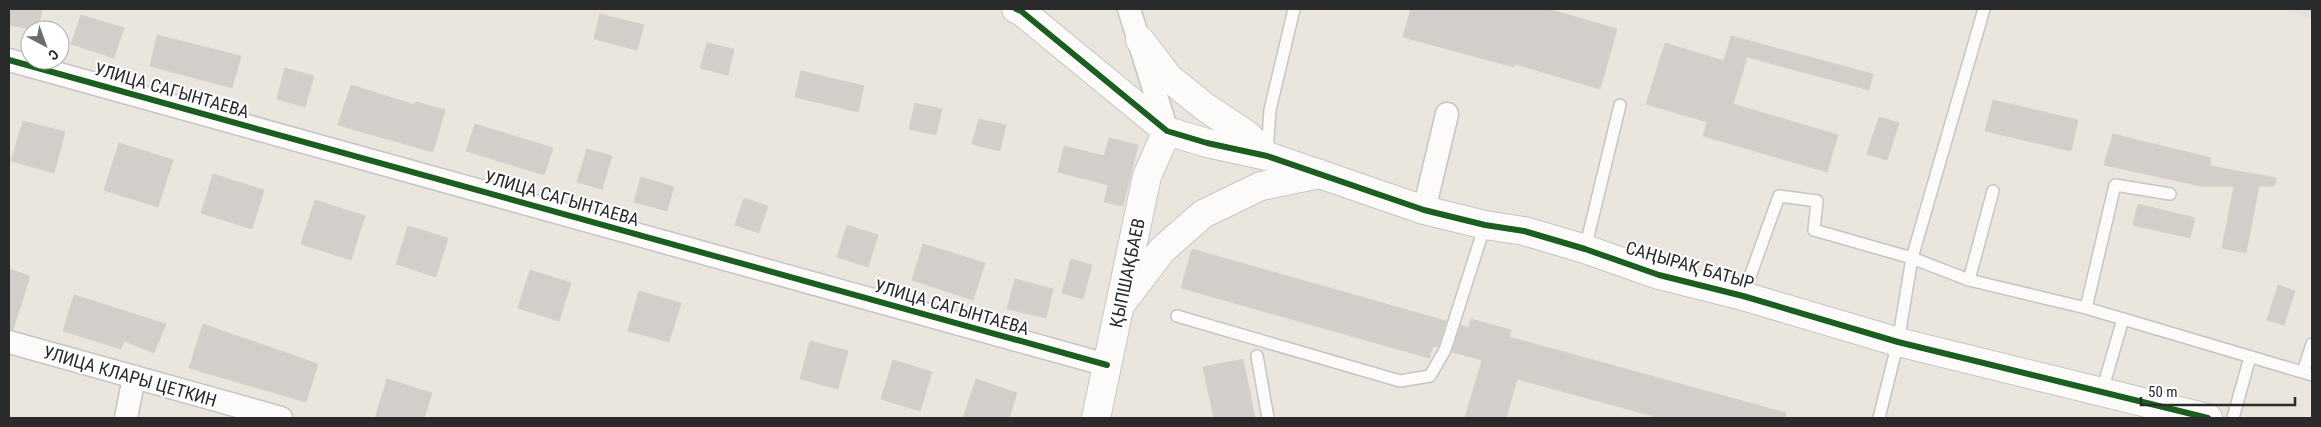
<svg xmlns="http://www.w3.org/2000/svg" width="2321" height="427" viewBox="0 0 2321 427" font-family="'Roboto Condensed',sans-serif">
	<style>
		.industrial { fill: #e4e0e2 }
		.building { fill: #d2cfca; stroke: #d4d1cb }
		.lines { fill: none; stroke-linecap: round; stroke-linejoin: round }
		.lane-casing { stroke: #c6c5c5; stroke-width: 14 }
		.street-casing { stroke: #c6c5c5; stroke-width: 25 }
		.secondary-casing { stroke: #c6c5c5; stroke-width: 30 }
		.lane { stroke: #fcfbfa; stroke-width: 11 }
		.street { stroke: #fcfbfa; stroke-width: 22 }
		.secondary { stroke: #fcfbfa; stroke-width: 28 }
		.cycleway-casing { stroke: #fff; stroke-width: 9 }
		.cycleway { stroke: #1b5e20; stroke-width: 6 }
		.labels { text-anchor: middle; dominant-baseline: central; stroke-width: 4; stroke-linejoin: round; paint-order: stroke }
		.street-label { font-size: 18px; fill: #2a2a2a; stroke: #fff }
	</style>
	<rect width="100%" height="100%" fill="#eae6de"/>
	<polygon class="industrial" points="2281,9 2312,9 2312,18"/>
	<g class="building">
		<polygon points="9,9 42,9 38,30 9,25"/>
		<polygon points="1411,9 1548,9 1617,29 1600,89 1515,64 1514,67 1403,37"/>
		<polygon points="600,14 644,25 637,50 594,39"/>
		<polygon points="81,15 124,28 114,58 71,44"/>
		<polygon points="157,35 241,56 232,88 150,66"/>
		<polygon points="1731,36 1873,74 1869,90 1747,57 1733,104 1838,135 1827,172 1703,136 1707,122 1646,104 1665,43 1724,61"/>
		<polygon points="707,43 734,49 728,75 700,68"/>
		<polygon points="285,68 314,76 305,107 277,99"/>
		<polygon points="801,71 864,86 858,112 795,97"/>
		<polygon points="351,85 415,105 416,102 445,110 433,152 338,125"/>
		<polygon points="1993,100 2078,120 2071,151 1985,131"/>
		<polygon points="915,103 942,109 936,135 909,129"/>
		<polygon points="1879,117 1899,123 1887,160 1867,154"/>
		<polygon points="979,119 1006,125 1000,151 972,144"/>
		<polygon points="23,121 65,132 54,173 11,161"/>
		<polygon points="475,124 553,148 544,175 466,151"/>
		<polygon points="2113,134 2211,158 2210,166 2276,178 2275,186 2259,186 2246,253 2222,248 2234,186 2201,186 2104,165"/>
		<polygon points="1109,138 1138,145 1123,206 1104,202 1108,185 1058,172 1064,146 1104,156"/>
		<polygon points="119,143 173,160 158,207 104,190"/>
		<polygon points="587,149 612,156 602,189 577,182"/>
		<polygon points="213,174 264,190 252,229 201,213"/>
		<polygon points="641,177 674,187 667,211 634,202"/>
		<polygon points="744,198 768,206 759,233 735,225"/>
		<polygon points="315,200 365,216 351,260 301,244"/>
		<polygon points="2138,204 2195,218 2190,238 2133,225"/>
		<polygon points="847,225 878,235 868,267 837,257"/>
		<polygon points="408,226 448,238 436,277 396,264"/>
		<polygon points="923,244 985,263 973,300 912,280"/>
		<polygon points="1192,249 1446,321 1438,347 1433,346 1429,358 1181,288"/>
		<polygon points="1071,259 1092,265 1083,299 1062,293"/>
		<polygon points="9,269 30,276 13,330 9,329"/>
		<polygon points="530,270 571,283 559,321 518,308"/>
		<polygon points="1015,279 1053,289 1046,318 1007,309"/>
		<polygon points="2278,285 2295,291 2284,325 2267,320"/>
		<polygon points="639,291 681,303 669,342 628,331"/>
		<polygon points="74,295 166,324 154,353 124,341 121,349 63,331"/>
		<polygon points="1471,319 1511,330 1509,337 1786,413 1785,418 1660,418 1517,379 1506,418 1465,418 1482,360 1452,352 1461,325 1469,328"/>
		<polygon points="203,324 318,364 306,402 189,368"/>
		<polygon points="810,341 848,351 838,389 800,379"/>
		<polygon points="1243,359 1255,418 1214,418 1203,367"/>
		<polygon points="893,360 932,372 920,411 881,399"/>
		<polygon points="387,379 432,393 424,418 375,418"/>
		<polygon points="976,379 1017,393 1009,418 963,418"/>
	</g>
	<g class="lines">
		<g class="lane-casing">
			<g id="lane">
				<polyline points="1267,151 1270,110 1294,9"/>
				<polyline points="1585,249 1620,105"/>
				<polyline points="1969,280 1993,191"/>
				<polyline points="1743,296 1779,196 1817,201 1814,230 1912,258 1969,280 2086,308 2312,375"/>
				<polyline points="2086,308 2115,185 2170,194"/>
				<polyline points="1177,316 1400,381 1430,376 1445,350 1485,225"/>
				<polyline points="1257,356 1268,418"/>
				<polyline points="2303,372 2312,344"/>
				<polyline points="2102,391 2123,319"/>
				<polyline points="1879,418 1898,342 1912,258 1984,9"/>
				<polyline points="2233,418 2250,357"/>
			</g>
		</g>
		<g class="street-casing">
			<g id="street">
				<polyline points="1129,9 1167,131"/>
				<polyline points="9,60 1107,365"/>
				<polyline points="1424,210 1447,114"/>
				<polyline points="9,342 281,418"/>
				<polyline points="126,418 134,377"/>
			</g>
		</g>
		<g class="secondary-casing">
			<g id="secondary">
				<polyline points="1016,9 1021,11 1167,131 1207,143 1267,156 1424,210 1485,225 1524,231 1585,249 1659,275 1743,296 1898,342 2208,418"/>
				<polyline points="1140,40 1169,78 1205,107 1247,135 1267,156"/>
				<polyline points="1124,300 1162,250 1203,214 1261,186 1320,174"/>
				<polyline points="1096,418 1147,176 1167,131"/>
			</g>
		</g>
		<use href="#lane" class="lane"/>
		<use href="#street" class="street"/>
		<use href="#secondary" class="secondary"/>
		<g class="cycleway-casing">
			<g id="cycleway">
				<polyline points="1016,9 1021,11 1167,131 1207,143 1267,156 1424,210 1485,225 1524,231 1585,249 1659,275 1743,296 1898,342 2208,418"/>
				<polyline points="9,60 1107,365"/>
			</g>
		</g>
		<use href="#cycleway" class="cycleway"/>
	</g>
	<g class="labels">
		<g class="street-label">
			<text transform="translate(172 90) rotate(16)">УЛИЦА САГЫНТАЕВА</text>
			<text transform="translate(562 198) rotate(16)">УЛИЦА САГЫНТАЕВА</text>
			<text transform="translate(1690 265) rotate(16)">САҢЫРАҚ БАТЫР</text>
			<text transform="translate(1127 273) rotate(-78)">ҚЫПШАҚБАЕВ</text>
			<text transform="translate(952 307) rotate(16)">УЛИЦА САГЫНТАЕВА</text>
			<text transform="translate(130 376) rotate(16)">УЛИЦА КЛАРЫ ЦЕТКИН</text>
		</g>
	</g>
	<rect width="2321" height="427" fill="none" stroke="#2a2a2a" stroke-width="20"/>
	<g transform="translate(45 45) rotate(139)"><circle r="24" fill="#ffffff" stroke="#aaaaaa"/>
	<path d="M0-4L9 19L0 12L-9 19Z" fill="#6d6c69"/>
	<text y="-8" font-size="14" font-weight="bold" text-anchor="middle" fill="#2a2a2a">С</text>
	</g>
	<path d="M2141 397v8h154v-8" fill="none" stroke="#2a2a2a" stroke-width="2.5"/>
	<text x="2148" y="397" font-size="15" fill="#2a2a2a" stroke="#ffffff" stroke-width="4" paint-order="stroke">50 m</text>
</svg>
